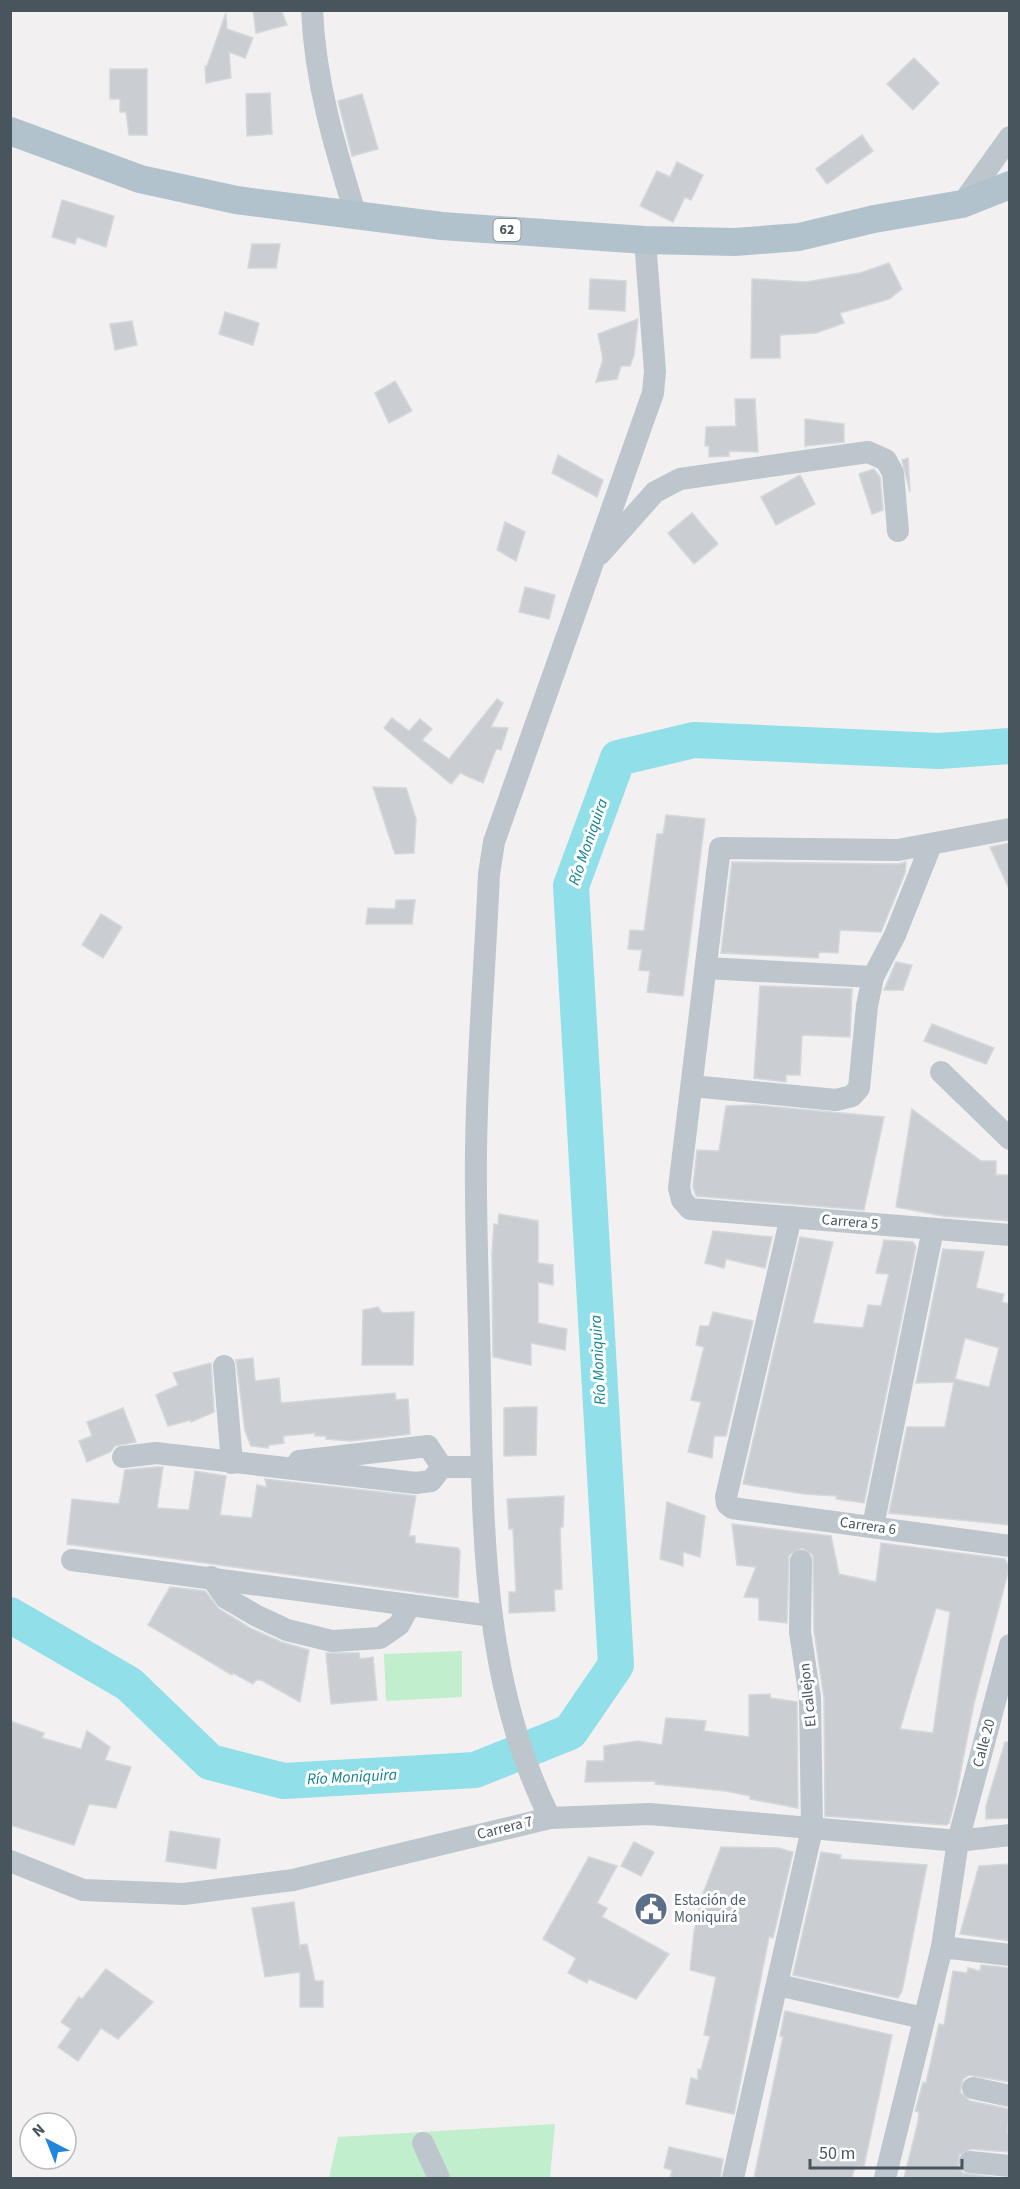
<svg xmlns="http://www.w3.org/2000/svg" width="1020" height="2189" viewBox="0 0 1020 2189" font-family="'Source Sans 3',sans-serif">
	<style>
		.green { fill: #c1eecd }
		.lines { fill: none; stroke-linecap: round; stroke-linejoin: round }
		.river { stroke: #90dfe9; stroke-width: 36 }
		.building { fill: #caced2; stroke: #d4d7db; stroke-width: 1.5; fill-rule: evenodd }
		.minor { stroke: #bcc6cc; stroke-width: 22 }
		.major { stroke: #b1c2cd; stroke-width: 28 }
		.labels { text-anchor: middle; dominant-baseline: central; stroke-width: 6; stroke-linejoin: round; paint-order: stroke }
		.shield { fill: #fff; stroke: #80888e; stroke-width: 1.5 }
		.shield-label { font-size: 14px; font-weight: bold; fill: #49555d }
		.street-label { font-size: 15px; fill: #49555d; stroke: #fff }
		.service-label { font-size: 15px; fill: #4e5e75; stroke: #fff; text-anchor: start }
		.water-label { font-size: 16px; font-style: italic; fill: #128290; stroke: #fff }
	</style>
	<rect width="100%" height="100%" fill="#f2f0f0"/>
	<g class="green">
		<polygon points="462,1651 462,1697 386,1701 384,1654"/>
		<polygon points="555,2124 550,2178 329,2178 338,2137"/>
	</g>
	<g class="lines">
		<polyline class="river" points="10,1615 129,1684 210,1762 284,1781 475,1770 570,1732 616,1665 571,886 618,758 694,740 939,751 1010,746"/>
	</g>
	<g class="building">
		<polygon points="253,10 281,10 287,25 256,33"/>
		<polygon points="226,13 227,29 253,38 245,58 229,52 231,78 206,83 205,66 207,66"/>
		<polygon points="914,58 939,83 913,110 887,84"/>
		<polygon points="110,69 147,69 147,135 129,135 126,112 120,112 120,99 110,99"/>
		<polygon points="270,93 272,134 247,136 246,94"/>
		<polygon points="362,94 378,149 352,156 338,101"/>
		<polygon points="862,135 873,151 827,184 816,169"/>
		<polygon points="677,162 703,175 691,200 685,197 673,222 640,206 657,171 670,177"/>
		<polygon points="62,200 114,216 106,247 77,237 75,244 52,237"/>
		<polygon points="252,244 280,244 276,268 248,268"/>
		<polygon points="889,263 902,289 889,299 840,313 844,323 816,333 780,335 780,358 751,358 752,279 806,282 860,273"/>
		<polygon points="590,279 626,281 625,311 589,309"/>
		<polygon points="225,312 259,323 253,345 219,334"/>
		<polygon points="638,319 634,355 630,366 621,366 617,379 596,382 603,359 598,334"/>
		<polygon points="132,321 137,345 115,350 110,324"/>
		<polygon points="395,381 412,411 389,423 375,393"/>
		<polygon points="735,399 755,399 758,452 729,451 729,456 709,457 709,446 705,446 706,427 736,426"/>
		<polygon points="805,419 844,424 844,442 805,446"/>
		<polygon points="558,455 603,480 597,497 552,473"/>
		<polygon points="908,458 910,492 902,460"/>
		<polygon points="874,469 880,477 883,510 872,514 859,474"/>
		<polygon points="800,475 815,504 776,525 761,497"/>
		<polygon points="692,513 718,544 694,564 668,533"/>
		<polygon points="505,522 525,532 516,561 497,550"/>
		<polygon points="525,587 555,595 549,619 519,612"/>
		<polygon points="497,699 503,703 491,727 508,728 501,750 496,749 483,783 460,773 451,784 384,728 392,718 409,731 420,719 432,729 422,740 449,759"/>
		<polygon points="373,787 406,788 416,819 414,853 395,854"/>
		<polygon points="666,815 705,819 683,996 647,992 650,971 639,970 642,950 628,949 630,930 644,931 657,834 663,834"/>
		<polygon points="1010,843 1010,891 990,847"/>
		<polygon points="732,862 898,864 906,862 905,873 881,932 840,930 838,953 819,952 818,958 721,953"/>
		<polygon points="396,900 415,900 412,924 366,924 368,908 395,909"/>
		<polygon points="101,914 122,927 103,958 82,945"/>
		<polygon points="896,962 912,965 903,990 884,990"/>
		<polygon points="760,986 852,989 850,1037 802,1035 800,1075 786,1075 786,1082 754,1078"/>
		<polygon points="932,1024 994,1048 986,1064 924,1041"/>
		<polygon points="753,1105 884,1117 864,1210 696,1196 693,1187 697,1150 719,1151 726,1106"/>
		<polygon points="912,1109 981,1161 996,1161 996,1175 1010,1175 1010,1221 943,1216 896,1207"/>
		<polygon points="499,1214 538,1221 538,1263 553,1265 553,1285 538,1282 538,1323 567,1329 565,1350 531,1343 531,1365 493,1357 492,1254 494,1224 498,1225"/>
		<polygon points="713,1231 772,1237 765,1268 726,1259 724,1268 705,1263"/>
		<polygon points="800,1237 833,1242 813,1323 863,1328 868,1305 881,1306 889,1274 876,1273 884,1240 913,1242 916,1247 864,1503 836,1499 837,1496 804,1494 743,1484"/>
		<path d="M943,1249L984,1252L976,1288L1004,1294L1002,1302L1010,1304V1525L889,1513L907,1427H945L954,1382L916,1383ZM965,1338L999,1348L989,1387L955,1379Z"/>
		<polygon points="378,1307 382,1313 414,1312 413,1365 362,1365 363,1310"/>
		<polygon points="713,1312 753,1321 726,1436 714,1436 712,1458 688,1452 701,1402 691,1400 704,1347 696,1345 700,1326 709,1326"/>
		<polygon points="253,1358 255,1381 279,1378 281,1403 395,1393 396,1400 408,1399 410,1434 351,1441 326,1439 326,1436 315,1436 315,1433 283,1436 284,1443 269,1445 268,1448 251,1446 245,1431 236,1360"/>
		<polygon points="211,1363 214,1412 191,1422 191,1420 168,1426 156,1395 178,1385 173,1373"/>
		<polygon points="526,1407 537,1407 536,1455 504,1456 504,1408"/>
		<polygon points="123,1408 136,1442 115,1446 110,1452 87,1462 79,1441 92,1436 87,1422"/>
		<polygon points="156,1467 163,1467 157,1508 189,1510 195,1471 226,1476 220,1515 252,1518 257,1485 267,1487 265,1479 416,1496 409,1536 415,1536 415,1543 458,1548 460,1551 458,1598 67,1544 72,1499 119,1504 125,1470"/>
		<polygon points="564,1496 563,1527 560,1527 562,1589 554,1590 555,1611 509,1613 509,1592 516,1592 513,1529 509,1529 507,1499"/>
		<polygon points="667,1502 705,1516 700,1557 683,1552 683,1566 660,1559"/>
		<path d="M732,1524L831,1536L839,1574L876,1582L881,1543L1005,1559L1009,1567L1008,1572L974,1703L956,1796L949,1823L946,1825L825,1816L824,1698L814,1631L813,1555L802,1548L789,1555L787,1623L759,1620V1598L744,1597L756,1567L737,1565ZM936,1608L950,1612L933,1733L900,1729Z"/>
		<polygon points="170,1587 205,1591 219,1609 250,1628 281,1642 309,1650 300,1702 261,1680 256,1680 253,1684 233,1673 232,1675 148,1625"/>
		<polygon points="326,1653 359,1653 360,1659 373,1657 377,1700 331,1704"/>
		<polygon points="770,1694 770,1698 797,1702 798,1808 750,1799 750,1796 726,1791 655,1784 656,1781 585,1782 587,1761 604,1761 604,1746 638,1741 662,1745 666,1718 706,1721 704,1731 749,1737 749,1695"/>
		<polygon points="10,1721 44,1733 42,1738 81,1749 87,1731 110,1747 105,1760 131,1767 116,1808 89,1804 74,1845 10,1825"/>
		<polygon points="1005,1742 1010,1742 1010,1818 986,1819 986,1806"/>
		<polygon points="170,1831 220,1839 216,1869 166,1861"/>
		<polygon points="634,1842 654,1852 641,1876 621,1866"/>
		<polygon points="721,1847 778,1848 793,1852 773,1938 769,1937 734,2114 686,2104 691,2078 698,2080 698,2069 701,2070 710,2036 704,2035 716,1977 690,1970 694,1932 702,1896"/>
		<polygon points="821,1852 841,1855 840,1859 927,1865 902,1991 898,1998 793,1975"/>
		<polygon points="589,1857 617,1866 597,1903 607,1908 602,1917 669,1954 636,1999 589,1979 587,1983 568,1973 576,1958 543,1939"/>
		<polygon points="1010,1864 1010,1941 960,1934 979,1866"/>
		<polygon points="294,1902 300,1949 300,1945 307,1944 315,1981 323,1981 323,2007 300,2007 300,1972 265,1977 252,1908"/>
		<polygon points="981,1965 1010,1968 1010,2082 969,2075 963,2079 960,2092 970,2101 1010,2109 1007,2133 1010,2133 1010,2152 971,2149 959,2155 958,2167 963,2173 999,2178 904,2178 918,2122 919,2112 915,2111 916,2108 923,2082 926,2083 939,2024 944,2025 953,1971 967,1973 968,1968 980,1971"/>
		<polygon points="106,1969 153,2002 118,2039 101,2028 78,2061 58,2047 71,2029 61,2022 79,1997 82,1999"/>
		<polygon points="785,2011 892,2035 864,2166 855,2166 852,2178 754,2178 783,2037 780,2036"/>
		<polygon points="669,2147 723,2159 720,2178 670,2178 672,2170 664,2168"/>
	</g>
	<g class="lines">
		<g class="minor">
			<path d="M312,10C315,82 335,148 356,216"/>
			<polyline points="962,204 1010,137"/>
			<polyline points="600,554 655,492 680,479 868,452 886,460 893,473 898,531"/>
			<polyline points="1010,829 898,850 720,848 679,1188 682,1200 690,1209 1010,1235"/>
			<polyline points="706,968 873,977"/>
			<polyline points="941,1072 1010,1139"/>
			<polyline points="692,1086 836,1100 852,1096 859,1088 867,1006 873,977 895,935 931,845"/>
			<polyline points="791,1217 726,1497 727,1504 732,1508 1010,1546"/>
			<polyline points="224,1366 232,1463"/>
			<polyline points="123,1457 156,1453 416,1483 431,1481 442,1467"/>
			<polyline points="299,1461 428,1446 442,1467"/>
			<polyline points="442,1467 482,1467"/>
			<polyline points="873,1526 933,1229"/>
			<polyline points="72,1560 492,1616"/>
			<polyline points="211,1577 226,1598 257,1616 287,1630 332,1641 380,1638 399,1625 410,1605"/>
			<path d="M550,1818C481,1681 483,1527 480,1377C479,1302 475,1227 476,1152C477,1059 485,967 489,874L494,842L653,393L655,371L645,240"/>
			<polyline points="10,1861 83,1890 184,1894 293,1880 550,1818 650,1814 958,1841 1010,1835"/>
			<polyline points="942,1947 1010,1955"/>
			<polyline points="778,1985 923,2018"/>
			<polyline points="973,2088 1010,2096"/>
			<polyline points="423,2143 439,2178"/>
			<polyline points="970,2162 1010,2166"/>
			<polyline points="733,2178 812,1829 810,1698 800,1632 801,1561"/>
			<polyline points="885,2178 942,1947 958,1841 1010,1645"/>
		</g>
		<polyline class="major" points="10,131 140,179 236,200 442,226 645,240 735,242 799,237 874,219 962,204 1010,185"/>
	</g>
	<defs>
		<g id="civic-disc" transform="scale(1.725)"><circle r="9.5" fill="#5c6f8a" stroke="#fff"/><path d="M-.6-6.5H3V-4.5H.6V-3L4-1V1h2V6H-6V1h2V-1L-.6-3ZM-1.2 2.5V6h2.4V2.5Z" fill="#fff"/></g>
	</defs>
	<g fill-rule="evenodd">
		<use href="#civic-disc" x="651" y="1909"/>
	</g>
	<g class="labels">
		<rect class="shield" x="493.5" y="219" width="27" height="22" rx="4.5"/>
		<g class="shield-label">
			<text x="507" y="230">62</text>
		</g>
		<g class="street-label">
			<text transform="translate(850 1222) rotate(5)">Carrera 5</text>
			<text transform="translate(868 1526) rotate(8)">Carrera 6</text>
			<text transform="translate(808 1695) rotate(-96)">El callejon</text>
			<text transform="translate(984 1743) rotate(-75)">Calle 20</text>
			<text transform="translate(505 1828) rotate(-14)">Carrera 7</text>
		</g>
		<g class="service-label">
			<text x="674" y="1900">Estación de<tspan x="674" dy="17">Moniquirá</tspan></text>
		</g>
		<g class="water-label">
			<text transform="translate(588 842) rotate(-71)">Río Moniquira</text>
			<text transform="translate(598 1360) rotate(-93)">Río Moniquira</text>
			<text transform="translate(352 1777) rotate(-3)">Río Moniquira</text>
		</g>
	</g>
	<rect width="1020" height="2189" fill="none" stroke="#49555d" stroke-width="24"/>
	<g transform="translate(48 2141) rotate(318)"><circle r="28" fill="#ffffff" stroke="#b6bbbe" stroke-width="1.5"/>
	<path d="M0-4.5L10 22L0 15L-10 22Z" fill="#2185db"/>
	<text y="-9" font-size="16" font-weight="bold" text-anchor="middle" fill="#49555d">N</text>
	</g>
	<path d="M810 2159v9h152v-9" fill="none" stroke="#49555d" stroke-width="3"/>
	<text x="819" y="2159" font-size="18" fill="#49555d" stroke="#ffffff" stroke-width="4.5" paint-order="stroke">50 m</text>
</svg>
